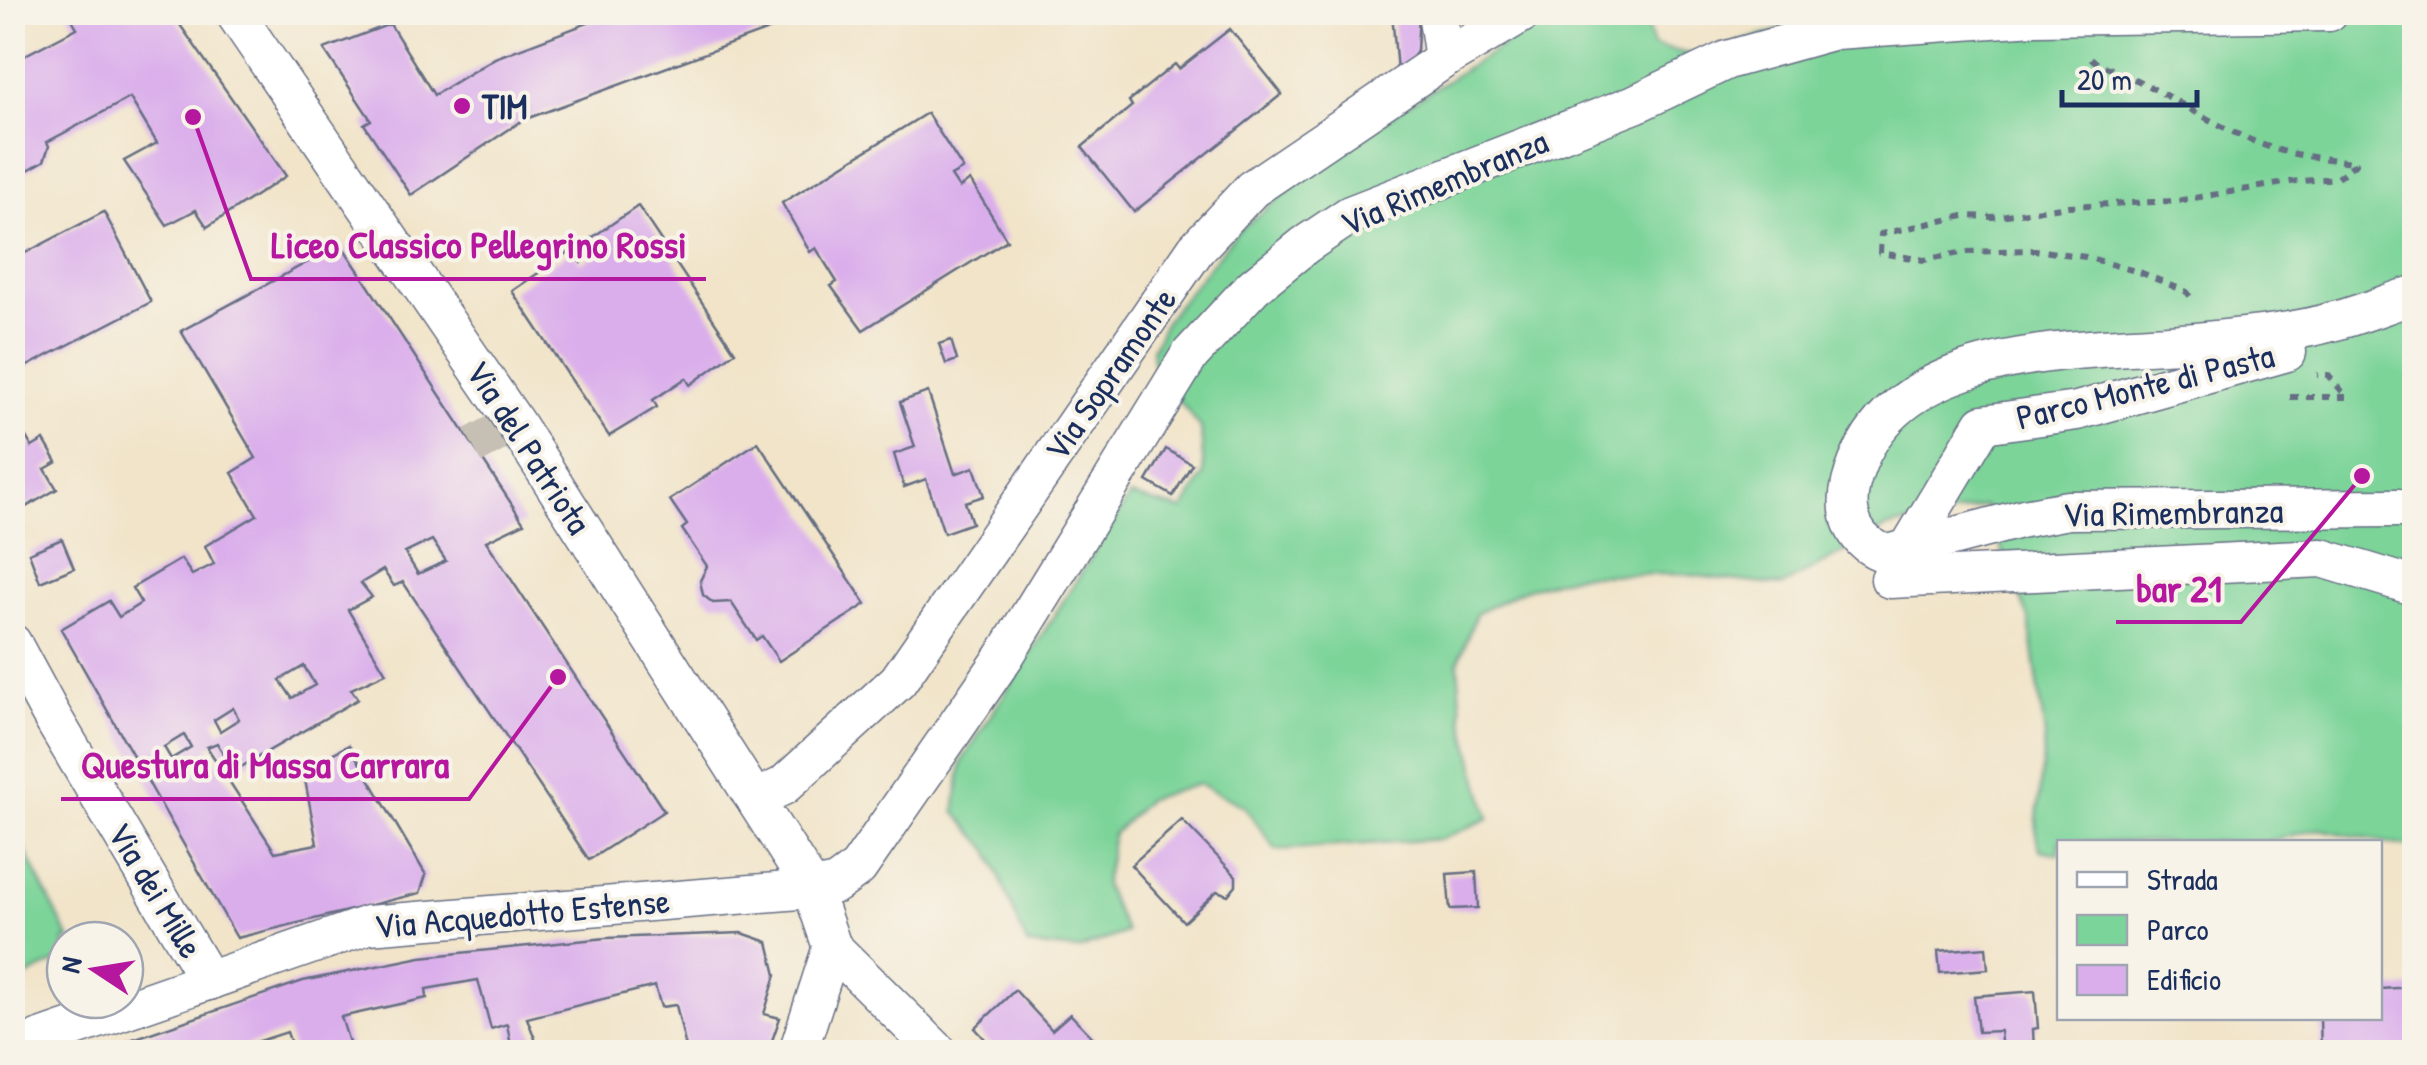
<svg xmlns="http://www.w3.org/2000/svg" width="2427" height="1065" viewBox="0 0 2427 1065" font-family="'Patrick Hand',sans-serif">
	<style>
		.green { fill: #7bd499; stroke: #4b827c; stroke-width: 2.5 }
		.building { fill: #daaeeb; fill-rule: evenodd }
		.lines { fill: none; stroke-linecap: round; stroke-linejoin: round }
		.street-tunnel { stroke: #c6c0b4; stroke-width: 38; stroke-dasharray: 38 19; stroke-linecap: butt }
		.street-casing { stroke: #666e83; stroke-width: 41 }
		.path { stroke: #666e83; stroke-width: 6; stroke-dasharray: 8 8; stroke-linecap: butt }
		.street { stroke: #fff; stroke-width: 38 }
		.poi-dot { fill: #b5179e; stroke: #f7f3e8; stroke-width: 4 }
		.labels { text-anchor: middle; dominant-baseline: central; stroke-width: 8; stroke-linejoin: round; paint-order: stroke }
		.poi-label { font-size: 35px; font-weight: bold; fill: #1b2f5e; stroke: #f7f3e8; text-anchor: start }
		.street-label { font-size: 35px; fill: #1b2f5e; stroke: #f7f3e8 }
		.leader { fill: none; stroke: #b5179e; stroke-width: 4 }
		.callout-dot { fill: #b5179e; stroke: #f7f3e8; stroke-width: 4 }
		.callout-label { font-size: 38px; text-anchor: middle; font-weight: bold; fill: #b5179e; stroke: #f7f3e8; stroke-width: 8; stroke-linejoin: round; paint-order: stroke }
	</style>
	<rect width="100%" height="100%" fill="#f7f3e8"/>
	<filter id="ink" filterUnits="userSpaceOnUse"><feTurbulence type="fractalNoise" baseFrequency=".01" numOctaves="2"/><feDisplacementMap in="SourceGraphic" scale="20" xChannelSelector="R" yChannelSelector="G"/><feConvolveMatrix kernelMatrix="1 2 1 2 8 2 1 2 1" color-interpolation-filters="sRGB"/></filter>
	<filter id="wash" filterUnits="userSpaceOnUse"><feTurbulence type="fractalNoise" baseFrequency=".0048" numOctaves="4" result="noise"/><feDisplacementMap in="SourceGraphic" scale="40" xChannelSelector="R" yChannelSelector="G"/><feGaussianBlur stdDeviation="2.25" result="paint"/><feColorMatrix in="noise" values="0 0 0 0 0 0 0 0 0 0 0 0 0 0 0 0 0 1.4 0 .05"/><feComposite in="paint" operator="in"/></filter>
	<g filter="url(#wash)">
		<rect width="100%" height="100%" fill="#f1e4c9"/>
		<g class="green">
			<polygon points="1555,13 1643,13 1653,46 1698,56 1831,13 2414,13 2414,848 2319,829 2263,842 2060,842 2059,854 2040,850 2036,829 2045,736 2029,619 1985,506 1886,528 1782,586 1680,574 1577,575 1525,589 1476,614 1458,663 1462,716 1489,818 1442,839 1276,850 1245,807 1199,784 1148,799 1113,834 1104,885 1126,932 1078,950 1027,945 989,850 955,812 962,761 1130,496 1183,510 1204,475 1201,428 1181,403 1155,383 1152,350 1166,320 1236,233 1294,186 1403,108"/>
			<polygon points="13,827 70,940 65,940 65,958 13,983 13,967 18,964 12,954"/>
		</g>
		<g id="blocks">
			<g class="building">
				<polygon points="68,12 171,12 286,176 207,227 196,210 167,225 124,161 157,143 130,98 47,142 49,146 44,161 12,179 12,62 77,28"/>
				<polygon points="617,12 765,12 771,29 523,120 411,195 364,124 371,120 324,49 390,24 434,95 495,58"/>
				<polygon points="1392,12 1419,12 1417,51 1412,59 1397,71"/>
				<polygon points="1466,12 1489,12 1467,23"/>
				<polygon points="1230,29 1282,94 1134,212 1082,147 1132,106 1129,101 1175,64 1179,69"/>
				<polygon points="927,113 963,169 951,176 959,188 970,180 1007,240 863,330 831,286 837,282 816,248 810,252 782,203"/>
				<polygon points="638,206 735,352 690,385 686,378 653,400 657,407 609,436 512,291 572,250 581,263 592,256 584,243"/>
				<polygon points="104,212 151,302 12,374 12,260"/>
				<path d="M341,244L524,523L486,541L664,811L589,860L403,582L394,586L383,570L361,583L372,597L348,610L386,673L351,689L358,699L234,771L217,743L207,747L275,852L317,844L303,769L349,745L426,875L420,893L237,938L61,629L109,601L119,617L141,603L132,588L181,559L192,575L214,564L205,546L257,515L232,473L256,458L181,331ZM432,540L446,561L418,574L405,553ZM304,666L315,685L292,698L280,680ZM233,708L239,719L220,731L214,720ZM184,735L191,747L171,759L164,747Z"/>
				<polygon points="951,340 957,360 946,364 939,344"/>
				<polygon points="928,392 955,474 974,467 984,496 965,502 972,523 944,533 926,479 904,487 894,454 915,447 900,402"/>
				<polygon points="17,422 32,447 44,440 57,462 45,469 57,489 12,515 12,425"/>
				<polygon points="758,442 866,604 779,661 762,636 756,640 731,602 713,603 703,595 700,581 707,566 682,529 687,525 670,500"/>
				<polygon points="1166,449 1192,464 1173,496 1147,481"/>
				<polygon points="62,539 74,568 40,582 29,553"/>
				<polygon points="1182,820 1236,876 1236,885 1228,895 1217,891 1184,922 1131,865"/>
				<polygon points="1476,872 1478,908 1450,909 1447,874"/>
				<polygon points="742,933 768,942 776,975 764,1014 780,1018 768,1052 687,1052 676,1005 661,1007 655,986 527,1018 540,1052 512,1052 507,1024 491,1029 478,980 426,989 427,998 341,1017 352,1052 294,1052 287,1032 226,1052 95,1052 303,981 421,957 606,938"/>
				<polygon points="1986,947 1988,969 1940,973 1938,951"/>
				<polygon points="2414,987 2414,1051 2321,1052 2320,1018 2380,1018 2380,989"/>
				<polygon points="1015,990 1052,1030 1070,1014 1107,1052 997,1052 975,1028"/>
				<polygon points="2035,991 2038,1028 2033,1029 2034,1052 2002,1052 2000,1031 1978,1032 1974,996"/>
			</g>
		</g>
	</g>
	<g filter="url(#ink)">
		<use href="#blocks" fill-opacity="0" stroke="#666e83" stroke-width="2.5"/>
		<g class="lines">
			<polyline class="street-tunnel" points="473,446 515,423"/>
			<g class="street-casing">
				<g id="street">
					<polyline points="234,12 515,423 812,889 832,947 938,1052"/>
					<polyline points="1437,12 1444,59"/>
					<polyline points="2287,352 2077,411 1983,424 1890,579 2322,558 2414,586"/>
					<path d="M2399,508L2068,510L2024,518L1888,554C1855,545 1843,516 1851,483C1890,333 2097,354 2214,340C2254,336 2297,332 2335,321C2362,314 2388,303 2414,295"/>
					<polyline points="12,643 51,715 209,981"/>
					<polyline points="755,799 783,786 898,681 1196,249 1252,189 1444,59 1524,12"/>
					<polyline points="12,1049 368,925 812,889 836,884 858,868 1004,657 1190,355 1253,287 1305,245 1350,215 1635,104 1727,60 1835,30 2034,16 2329,12"/>
					<polyline points="798,1052 832,947"/>
				</g>
			</g>
			<g class="path">
				<path d="M2091,58L2098,64C2160,85 2211,128 2272,148C2298,157 2329,158 2356,163L2337,178L2290,182L2176,201L2068,206L1993,217L1964,216L1881,234L1880,253L1924,260L1965,252L2035,250L2086,257L2142,273L2187,292L2193,300"/>
				<polyline points="2290,397 2347,397 2328,375 2317,375"/>
			</g>
			<use href="#street" class="street"/>
		</g>
	</g>
	<circle class="poi-dot" cx="462" cy="106" r="10"/>
	<g class="labels">
		<g class="poi-label">
			<text x="482" y="106">TIM</text>
		</g>
		<g class="street-label">
			<text transform="translate(1444 182) rotate(-23)">Via Rimembranza</text>
			<text transform="translate(1110 374) rotate(-55)">Via Sopramonte</text>
			<text transform="translate(2145 386) rotate(-14)">Parco Monte di Pasta</text>
			<text transform="translate(529 447) rotate(57)">Via del Patriota</text>
			<text transform="translate(2173 512) rotate(-1)">Via Rimembranza</text>
			<text transform="translate(156 890) rotate(59)">Via dei Mille</text>
			<text transform="translate(522 913) rotate(-5)">Via Acquedotto Estense</text>
		</g>
	</g>
	<path class="leader" d="M193 117L251 279H706M2362 476L2241 622H2116M558 677L469 799H61"/>
	<g class="callout-dot">
		<circle cx="193" cy="117" r="10"/>
		<circle cx="2362" cy="476" r="10"/>
		<circle cx="558" cy="677" r="10"/>
	</g>
	<g class="callout-label">
		<text x="479" y="258">Liceo Classico Pellegrino Rossi</text>
		<text x="2179" y="602">bar 21</text>
		<text x="265" y="778">Questura di Massa Carrara</text>
	</g>
	<rect width="2427" height="1065" fill="none" stroke="#f7f3e8" stroke-width="50"/>
	<rect x="2057" y="840" width="325" height="180" fill="#f7f3e8" stroke="#9fa5b1" stroke-width="2.5"/>
	<rect x="2077" y="872" width="50" height="15" fill="#ffffff" stroke="#9fa5b1" stroke-width="2.5"/>
	<text x="2147" y="890" font-size="30" fill="#1b2f5e">Strada</text>
	<rect x="2077" y="915" width="50" height="30" fill="#7bd499" stroke="#9fa5b1" stroke-width="2.5"/>
	<text x="2147" y="940" font-size="30" fill="#1b2f5e">Parco</text>
	<rect x="2077" y="965" width="50" height="30" fill="#daaeeb" stroke="#9fa5b1" stroke-width="2.5"/>
	<text x="2147" y="990" font-size="30" fill="#1b2f5e">Edificio</text>
	<g transform="translate(95 970) rotate(282)"><circle r="48" fill="#f7f3e8" stroke="#9fa5b1" stroke-width="2.5"/>
	<path d="M0-8L18 38L0 25L-18 38Z" fill="#b5179e"/>
	<text y="-15" font-size="28" font-weight="bold" text-anchor="middle" fill="#1b2f5e">N</text>
	</g>
	<path d="M2062 90v15h135v-15" fill="none" stroke="#1b2f5e" stroke-width="5"/>
	<text x="2077" y="90" font-size="30" fill="#1b2f5e" stroke="#f7f3e8" stroke-width="8" paint-order="stroke">20 m</text>
</svg>
